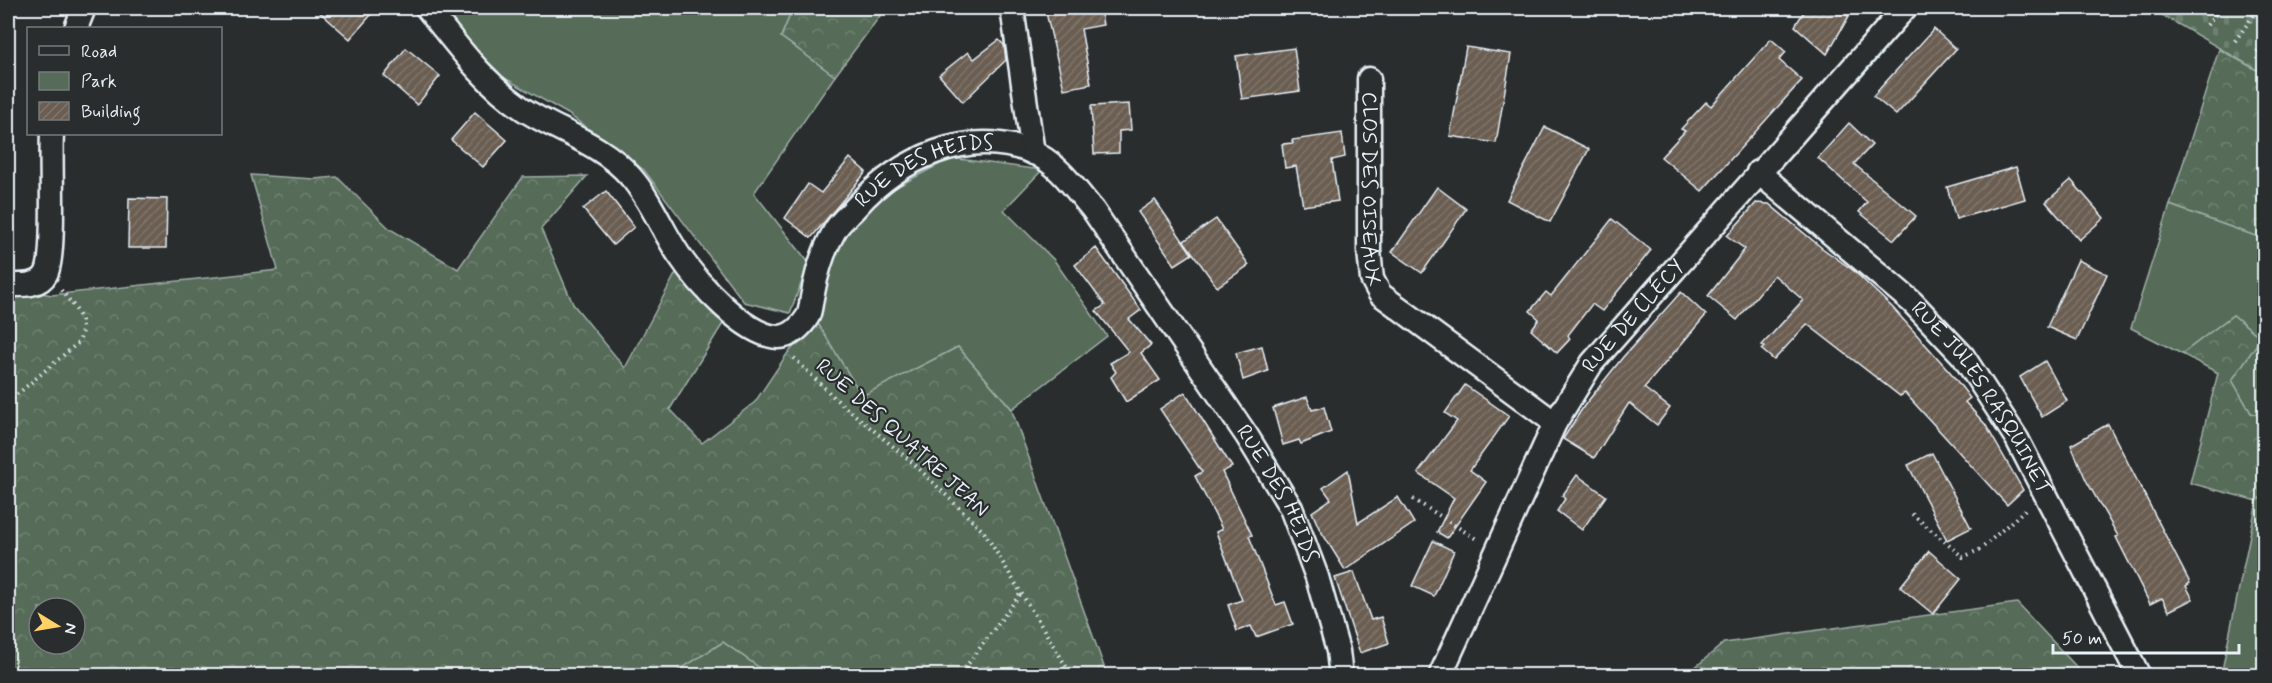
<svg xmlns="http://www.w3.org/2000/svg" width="2272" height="683" viewBox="0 0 2272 683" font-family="Mynerve,sans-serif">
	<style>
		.green { fill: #566c58; stroke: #9faea8; stroke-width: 1.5 }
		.forest { fill: url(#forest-crowns); stroke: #9faea8; stroke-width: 1.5; fill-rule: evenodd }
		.cemetery { fill: url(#cemetery-stones); stroke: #9faea8; stroke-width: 1.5 }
		.building { fill: url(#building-hatch); stroke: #e8f1f8; stroke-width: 1.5 }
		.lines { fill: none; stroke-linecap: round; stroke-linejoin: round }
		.street-casing { stroke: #e8f1f8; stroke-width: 27 }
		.path { stroke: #e8f1f8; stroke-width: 4; stroke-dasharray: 1.5 4.5; stroke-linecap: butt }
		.street { stroke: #2a2d2e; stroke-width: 22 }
		.labels { text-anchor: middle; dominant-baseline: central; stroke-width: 4.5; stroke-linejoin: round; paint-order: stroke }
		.street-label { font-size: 21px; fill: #e8f1f8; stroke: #2a2d2e }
	</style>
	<defs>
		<pattern id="forest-crowns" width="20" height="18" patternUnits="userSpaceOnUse" patternTransform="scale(1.5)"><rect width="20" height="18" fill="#566c58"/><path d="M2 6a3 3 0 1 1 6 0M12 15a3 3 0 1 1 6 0" fill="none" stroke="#6e8171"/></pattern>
		<pattern id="cemetery-stones" width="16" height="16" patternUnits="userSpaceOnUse" patternTransform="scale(1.5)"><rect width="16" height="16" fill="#566c58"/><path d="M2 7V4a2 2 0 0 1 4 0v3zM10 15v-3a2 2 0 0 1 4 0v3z" fill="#6e8171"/></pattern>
		<pattern id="building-hatch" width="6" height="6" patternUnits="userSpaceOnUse" patternTransform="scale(1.5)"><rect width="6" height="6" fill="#6b5d51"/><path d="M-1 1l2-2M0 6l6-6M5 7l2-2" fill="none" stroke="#80756b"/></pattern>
	</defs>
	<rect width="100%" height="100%" fill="#2a2d2e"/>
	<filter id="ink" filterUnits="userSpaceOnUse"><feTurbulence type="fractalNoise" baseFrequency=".0167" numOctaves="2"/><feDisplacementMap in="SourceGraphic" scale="12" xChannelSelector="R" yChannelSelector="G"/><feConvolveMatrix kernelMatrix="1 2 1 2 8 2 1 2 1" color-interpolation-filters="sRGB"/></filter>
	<g filter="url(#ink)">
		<g class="green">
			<polygon points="441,8 793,8 781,37 835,76 754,193 809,263 790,313 744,302 644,170 568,114 494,72"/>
			<polygon points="951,158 1042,170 1004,210 1054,260 1107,336 1012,409 958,347 862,397 817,322 823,270 866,200 876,198"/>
			<polygon points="2170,205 2264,239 2264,417 2251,413 2232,380 2261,338 2233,315 2182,354 2131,328"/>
			<polygon points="2264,494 2264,675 2221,675 2257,501"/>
			<polygon points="723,642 770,675 670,676 669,674"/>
		</g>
		<g class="forest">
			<polygon points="793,8 874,8 880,16 835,76 781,37"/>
			<polygon points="2219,49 2264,74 2264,239 2170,205"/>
			<path d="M251,175L314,179L337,177L390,229L458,269L523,177L587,176L541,229L573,304L625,368L678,269L727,317L670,409L702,443L755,402L787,354L817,322L862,396L958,347L1011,408L1107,675H997L989,666L967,676L770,675L723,642L670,676L8,675V287L52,295L278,270ZM39,608H75V644H39Z"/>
			<polygon points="2233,315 2261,338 2232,380 2251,413 2264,417 2264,494 2257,501 2190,483 2218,373 2182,354"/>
			<polygon points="2017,603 2084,675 1686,675 1724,643"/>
		</g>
		<polygon class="cemetery" points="2150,8 2264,8 2264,74"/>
		<g class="building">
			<polygon points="315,8 377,8 350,39"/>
			<polygon points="1045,8 1100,8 1103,25 1081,29 1091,84 1064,89"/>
			<polygon points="1806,8 1835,8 1849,16 1827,54 1795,26"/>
			<polygon points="1934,29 1956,49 1896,115 1873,96"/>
			<polygon points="1771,39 1786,52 1779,60 1802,80 1702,191 1661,157 1685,131 1681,129 1706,102 1711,106"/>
			<polygon points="999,40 1004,45 1006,60 963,102 939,75 968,52 974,59"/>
			<polygon points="1466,47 1511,54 1496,143 1450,136"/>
			<polygon points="406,48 440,76 417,105 384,76"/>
			<polygon points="1294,48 1300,91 1242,99 1236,56"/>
			<polygon points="1129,104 1131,130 1119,131 1119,153 1094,154 1091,106"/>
			<polygon points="475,112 507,140 483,167 451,140"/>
			<polygon points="1849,123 1872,145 1854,164 1916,216 1894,240 1859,212 1867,202 1818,158"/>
			<polygon points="1545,127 1589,149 1550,222 1507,200"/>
			<polygon points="1342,133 1345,157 1332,160 1338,201 1303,206 1296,166 1285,168 1282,144 1293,143 1292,140"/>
			<polygon points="850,158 866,172 811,238 785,218 808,184 821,193"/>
			<polygon points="2016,167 2025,199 1956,219 1947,187"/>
			<polygon points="2071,180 2104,218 2079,240 2046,202"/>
			<polygon points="1437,187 1466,209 1422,273 1392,252"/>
			<polygon points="606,191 634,227 613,245 583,209"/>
			<polygon points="129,198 167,199 166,248 128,248"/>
			<polygon points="1155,200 1192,254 1175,265 1138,212"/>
			<polygon points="1756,203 1769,204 1822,248 1854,271 1892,307 1951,373 1970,398 1965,402 1985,424 2023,490 2007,505 1905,393 1900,396 1807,324 1774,360 1762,350 1765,347 1762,345 1803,300 1774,275 1737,320 1708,296 1745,249 1727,236"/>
			<polygon points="1216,219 1249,265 1217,287 1184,241"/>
			<polygon points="1612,219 1651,250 1602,311 1592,304 1568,335 1570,339 1557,353 1531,330 1539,319 1530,311 1546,292 1551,296"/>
			<polygon points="1096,248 1141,310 1129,319 1151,345 1141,353 1160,380 1126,402 1111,377 1116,372 1110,363 1129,352 1096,311 1105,305 1075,265"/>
			<polygon points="2078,260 2107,274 2077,340 2047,327"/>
			<polygon points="1681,292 1706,315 1644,388 1670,408 1657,425 1629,403 1594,458 1563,439 1584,406 1623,357"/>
			<polygon points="1262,346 1268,371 1243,380 1236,353"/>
			<polygon points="2045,361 2067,401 2042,417 2020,377"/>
			<polygon points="1465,385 1509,416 1470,470 1486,482 1447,538 1437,532 1454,498 1418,473 1457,421 1445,413"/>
			<polygon points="1185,392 1232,467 1222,472 1252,535 1249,536 1276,605 1285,602 1293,624 1256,637 1251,626 1237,631 1228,605 1242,600 1216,532 1222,529 1195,476 1202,472 1160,409"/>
			<polygon points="1307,397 1312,410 1324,407 1331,432 1301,444 1299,440 1283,445 1273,408"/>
			<polygon points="2108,424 2190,583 2186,586 2193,599 2169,611 2162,598 2150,604 2116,537 2118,536 2086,480 2071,445"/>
			<polygon points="1932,453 1971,528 1947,540 1908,465"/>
			<polygon points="1348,470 1358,523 1398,497 1414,523 1345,570 1319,528 1312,512 1331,499 1323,488"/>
			<polygon points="1577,475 1606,496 1582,530 1557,511 1565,499 1562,496"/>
			<polygon points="1433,541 1454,551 1434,596 1412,586"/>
			<polygon points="1929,551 1961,579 1933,614 1900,587"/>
			<polygon points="1354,572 1371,620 1381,617 1389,643 1360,653 1335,578"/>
		</g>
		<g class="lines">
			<g class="street-casing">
				<g id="street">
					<path id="s1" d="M427,8C458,46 481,80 523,109C557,131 603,144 630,176C650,198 662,230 679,255C697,282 745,336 778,337C791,337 802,326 808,316C811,310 811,300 813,293C817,271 823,251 834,232C839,222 849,215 856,207C900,158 967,127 1032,152C1057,162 1076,190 1093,210L1247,436L1291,508L1317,577L1338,651L1341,676"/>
					<polyline points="1012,8 1033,153"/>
					<polyline points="76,28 84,8"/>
					<path id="s2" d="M1369,79V251L1372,279L1380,294L1555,423"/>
					<path id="s3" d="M1758,172L1912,302L1963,356L2017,439L2139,676"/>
					<path d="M8,285C20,285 39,287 46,274C56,257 50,162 52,134"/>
					<path id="s4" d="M1440,676L1555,423L1592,363L1905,8"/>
				</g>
			</g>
			<g class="path">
				<polyline points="2185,9 2186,8"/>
				<polyline points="2207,25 2221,8"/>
				<polyline points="2235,41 2259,8"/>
				<polyline points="2257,52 2264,43"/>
				<polyline points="794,358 839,402 911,461 984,532 1072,676"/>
				<path d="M8,402L79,342C88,319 75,308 61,290"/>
				<polyline points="1413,499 1478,540"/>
				<polyline points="1912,514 1963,557 1981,549 2028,507"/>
				<polyline points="8,663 15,676"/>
				<polyline points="965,668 1021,593"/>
			</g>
			<use href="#street" class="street"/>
		</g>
	</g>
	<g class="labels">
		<g class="street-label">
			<text stroke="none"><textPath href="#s1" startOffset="732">RUE DES HEIDS</textPath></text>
			<text stroke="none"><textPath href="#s2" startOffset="110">CLOS DES OISEAUX</textPath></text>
			<text stroke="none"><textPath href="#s4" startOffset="411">RUE DE CLÉCY</textPath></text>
			<text stroke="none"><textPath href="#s3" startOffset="321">RUE JULES RASQUINET</textPath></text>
			<text transform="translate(902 438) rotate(42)">RUE DES QUATRE JEAN</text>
			<text stroke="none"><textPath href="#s1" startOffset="1272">RUE DES HEIDS</textPath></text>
		</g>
	</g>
	<rect width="2272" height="683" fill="none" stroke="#2a2d2e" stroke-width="30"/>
	<rect x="15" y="15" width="2242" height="653" fill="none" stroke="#e8f1f8" stroke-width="2" filter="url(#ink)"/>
	<rect x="27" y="27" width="195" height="108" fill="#2a2d2e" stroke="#767b7f" stroke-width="1.5"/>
	<rect x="39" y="46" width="30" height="9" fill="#2a2d2e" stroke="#767b7f" stroke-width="1.5"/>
	<text x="81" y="57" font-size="18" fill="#e8f1f8">Road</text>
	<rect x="39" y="72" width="30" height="18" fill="#566c58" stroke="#767b7f" stroke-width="1.5"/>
	<text x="81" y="87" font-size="18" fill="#e8f1f8">Park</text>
	<rect x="39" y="102" width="30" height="18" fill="url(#building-hatch)" stroke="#767b7f" stroke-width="1.5"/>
	<text x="81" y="117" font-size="18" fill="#e8f1f8">Building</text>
	<g transform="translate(57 626) rotate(101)"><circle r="28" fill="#2a2d2e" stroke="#767b7f" stroke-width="1.5"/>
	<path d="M0-4.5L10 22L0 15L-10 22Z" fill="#ffd166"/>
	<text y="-9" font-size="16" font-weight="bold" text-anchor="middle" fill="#e8f1f8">N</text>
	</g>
	<path d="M2053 644v9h186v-9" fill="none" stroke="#e8f1f8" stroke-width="3"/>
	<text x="2062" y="644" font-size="18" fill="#e8f1f8" stroke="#2a2d2e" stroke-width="4.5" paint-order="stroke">50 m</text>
</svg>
